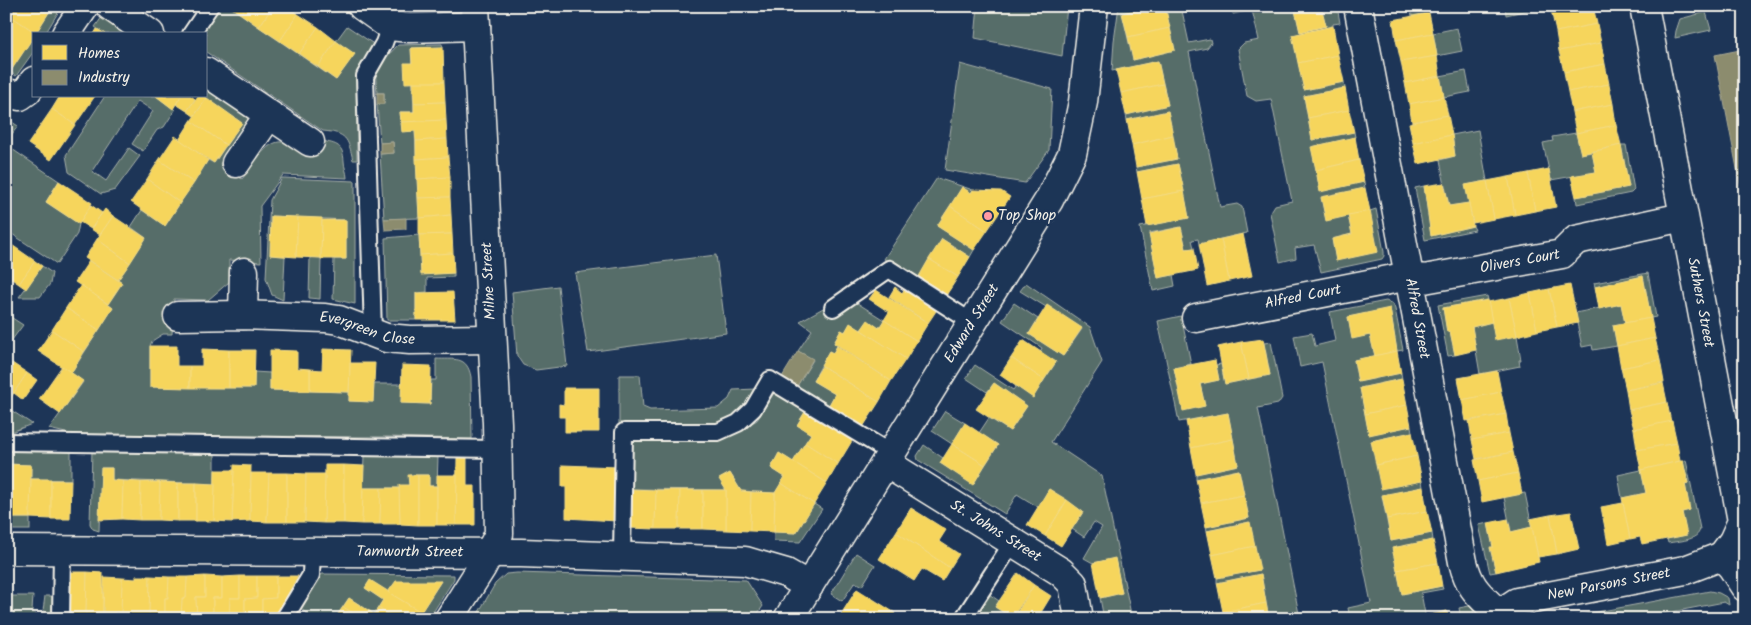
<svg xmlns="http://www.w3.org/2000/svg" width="1751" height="625" viewBox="0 0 1751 625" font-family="Kalam,sans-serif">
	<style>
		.green { fill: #576d69; stroke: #a6afa8 }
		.homes { fill: #f6d55c; stroke: #f5dd86 }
		.industry { fill: #8c8c6e; stroke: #abaa93 }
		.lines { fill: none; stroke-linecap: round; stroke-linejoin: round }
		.service-casing { stroke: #f4f1e8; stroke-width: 20 }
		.minor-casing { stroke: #f4f1e8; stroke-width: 31 }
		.secondary-casing { stroke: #f4f1e8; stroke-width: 31 }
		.service { stroke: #1d3557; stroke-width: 16 }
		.minor { stroke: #1d3557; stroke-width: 28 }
		.secondary { stroke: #1d3557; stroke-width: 28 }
		.poi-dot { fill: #ff9aa2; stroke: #1d3557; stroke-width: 2 }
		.labels { text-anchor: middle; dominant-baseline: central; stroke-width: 5; stroke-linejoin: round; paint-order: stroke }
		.poi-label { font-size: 15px; fill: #f4f1e8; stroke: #1d3557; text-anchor: start }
		.street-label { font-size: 15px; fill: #f4f1e8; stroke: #1d3557 }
	</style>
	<rect width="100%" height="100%" fill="#1d3557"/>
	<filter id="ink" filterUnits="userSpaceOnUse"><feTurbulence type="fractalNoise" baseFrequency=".02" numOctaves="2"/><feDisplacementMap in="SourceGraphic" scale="10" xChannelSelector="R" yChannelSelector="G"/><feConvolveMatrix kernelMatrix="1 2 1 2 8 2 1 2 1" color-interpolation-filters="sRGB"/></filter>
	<g filter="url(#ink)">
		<g class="green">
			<polygon points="53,6 62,6 45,34 35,34"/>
			<path d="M216,6H229L336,80L354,54L336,41L347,26L375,45L356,74L357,160H353C348,138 346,133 323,131L206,52V34H198Z"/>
			<polygon points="978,6 1067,6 1062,56 975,38"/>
			<polygon points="1119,6 1154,6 1122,13 1133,60 1175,50 1165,6 1181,6 1189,43 1210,39 1211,43 1207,48 1189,52 1220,207 1237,204 1242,207 1247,233 1199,244 1198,239 1192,240 1194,248 1186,249 1181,227 1149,233 1158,278 1173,275 1175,286 1153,291 1140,227 1189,218 1178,164 1137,172 1136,167 1177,159 1168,111 1127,120 1126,115 1168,105 1158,61 1112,71 1114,41"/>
			<polygon points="1231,6 1294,6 1300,32 1326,26 1321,6 1337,6 1340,23 1333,24 1333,26 1293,35 1304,90 1344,82 1345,88 1304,96 1312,140 1354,132 1355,137 1312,147 1320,191 1364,182 1365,188 1321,198 1326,220 1348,215 1352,234 1332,239 1336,260 1370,211 1376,209 1384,252 1384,256 1382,259 1321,272 1314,245 1295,248 1296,258 1280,262 1270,213 1275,205 1292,201 1271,99 1256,101 1247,96 1238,49 1244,43 1259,40 1252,10 1233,14"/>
			<polygon points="1410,6 1431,6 1432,12 1412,16"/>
			<polygon points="1505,6 1547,6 1506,15"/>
			<polygon points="1706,12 1711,30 1675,38 1676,31 1680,19"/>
			<polygon points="102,17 106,17 132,34 105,34 95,27"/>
			<polygon points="1457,28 1462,51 1437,56 1433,33"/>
			<polygon points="34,36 34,51 16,76 10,72"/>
			<polygon points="442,44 443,47 411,48 414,112 400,112 402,131 415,131 419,218 384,219 380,154 394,153 393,142 380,143 377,104 384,104 384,93 377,93 375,69 398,45"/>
			<polygon points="960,64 1052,89 1049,150 1025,183 945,170"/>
			<polygon points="1466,71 1470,92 1444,97 1440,76"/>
			<path d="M206,85L249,114V122L220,164L242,179C251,168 266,140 282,142C292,144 303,152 311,157L322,141C337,144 343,145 344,161C344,167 347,172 347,178L283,175L260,206L261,262L229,260V282L208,300L174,299L172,334H163L152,341L150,346V387L254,388V372L270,373V390L349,392V401L373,402L374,384H402L401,403L430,404L431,380H436V359C454,360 467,355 471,377L472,439L388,437L74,435L49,429L83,382L71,373L113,308L108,304L122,283L118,280L146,238L131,227L142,210L165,226L208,160L214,163L241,124L204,96H206Z"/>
			<polygon points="105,96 156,96 175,110 164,127 157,130 143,151 132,144 153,111 138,101 92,171 106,181 129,148 140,156 115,190 101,194 69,172 66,155"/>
			<polygon points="6,118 18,126 6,142"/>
			<polygon points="1478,130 1487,181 1466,185 1469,203 1449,206 1440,160 1455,156 1452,135"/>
			<polygon points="1576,133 1581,154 1592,152 1596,172 1551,180 1543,143 1553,141 1552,137"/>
			<polygon points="6,145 59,181 46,202 79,224 77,234 57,264 6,230"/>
			<polygon points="1621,145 1626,145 1634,190 1631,193 1577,204 1576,197 1629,187"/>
			<polygon points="282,178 355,181 355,304 333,299 334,259 346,259 346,220 271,216 270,255 285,256 283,300 272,295 266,278 270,200"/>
			<polygon points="937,178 973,190 971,193 962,188 937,226 974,250 970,257 942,239 917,280 884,259"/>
			<polygon points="1424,186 1431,236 1473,226 1475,230 1425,240 1415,188"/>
			<polygon points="419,235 421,274 454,273 454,277 427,278 427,292 416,293 416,320 387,320 385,238"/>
			<polygon points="716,255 726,333 588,352 575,273"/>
			<polygon points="310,257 321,258 320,299 309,298"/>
			<polygon points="42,266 52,273 50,284 40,297 19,297"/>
			<polygon points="1648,273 1656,317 1651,318 1643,276 1595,287 1594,283"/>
			<polygon points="1026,283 1090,327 1102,362 1051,442 1102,476 1132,619 1104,619 1100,598 1122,593 1115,559 1093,563 1084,558 1102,527 1094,522 1084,537 1072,529 1083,512 1049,489 1038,507 1017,494 1005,514 918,460 917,456 924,445 943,458 940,463 973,484 998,445 979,433 989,418 1010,431 1027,406 994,383 987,392 966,378 975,365 1013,390 1016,386 1033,397 1056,362 1040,352 1042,348 1002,321 1014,303 1038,319 1029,334 1063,356 1082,329 1020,291"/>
			<polygon points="558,286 567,366 536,370 523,365 517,356 512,292"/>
			<polygon points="1487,296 1488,300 1443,308 1447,332 1450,331 1455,355 1448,356 1438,305"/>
			<polygon points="854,301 884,320 879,328 868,321 861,330 850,324 845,332 841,330 834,343 837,346 833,353 829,351 813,381 835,394 829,405 797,386 813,360 798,351 812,330 800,321 825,307 835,314"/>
			<polygon points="1386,301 1393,304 1395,309 1403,350 1397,351 1390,309 1348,317 1352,338 1370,335 1375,356 1354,360 1358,382 1401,373 1402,379 1360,388 1369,434 1411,426 1412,432 1372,441 1422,481 1423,487 1382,496 1391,541 1432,533 1433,540 1393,548 1402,594 1442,586 1443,589 1421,593 1426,619 1350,619 1348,608 1371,603 1322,362 1300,367 1294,336 1312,333 1315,346 1335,341 1330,312"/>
			<polygon points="1621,304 1625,323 1613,325 1617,346 1593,350 1592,345 1582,347 1575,313"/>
			<polygon points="6,314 23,325 6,348"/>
			<polygon points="1181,316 1191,364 1174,368 1184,410 1205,406 1200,384 1219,380 1216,365 1221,364 1225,384 1270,375 1264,343 1271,342 1282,398 1278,404 1258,408 1300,619 1269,619 1261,574 1217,583 1217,578 1259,570 1249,522 1207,531 1206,527 1249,518 1239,470 1196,479 1196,474 1238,465 1228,413 1179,422 1158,321"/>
			<polygon points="1492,322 1517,336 1521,360 1519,360 1520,366 1480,374 1472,327"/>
			<polygon points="619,375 640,375 643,407 650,410 718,408 729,399 733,390 756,389 749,406 733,418 717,426 619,427"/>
			<polygon points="774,393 805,412 797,425 811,434 793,462 779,453 771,468 785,477 775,493 741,491 730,473 720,479 726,490 630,489 630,438 724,439 757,420"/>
			<polygon points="6,407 32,424 6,434"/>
			<polygon points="945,411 965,423 952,444 932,431"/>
			<polygon points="6,446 71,447 71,480 31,479 31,465 6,464"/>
			<polygon points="92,450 215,452 215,484 112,480 112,468 101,468 99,531 93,529 90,524"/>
			<polygon points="364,456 438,457 437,486 429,486 429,475 409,475 409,485 399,488 363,488"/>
			<path d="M1686,460L1700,529C1698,541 1678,541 1668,543L1667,539L1686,535L1682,512L1690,510L1685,484L1688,483L1683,461Z"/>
			<polygon points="1641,470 1646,493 1622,498 1618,475"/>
			<polygon points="1525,493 1532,527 1511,532 1504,497"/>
			<polygon points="814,504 822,509 800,542 774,541 774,532 796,533"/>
			<rect x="6" y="518" width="24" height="12"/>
			<polygon points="1488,523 1493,547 1490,548 1496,572 1490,573 1479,525"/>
			<polygon points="856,553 875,565 862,586 855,582 842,601 831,594"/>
			<polygon points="517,573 746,580 763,606 754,619 475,619 495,584 506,574"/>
			<polygon points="322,574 454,575 454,579 430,617 421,612 441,581 388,592 370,581 365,588 383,600 374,614 349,598 338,614 346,619 314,619 300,608"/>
			<polygon points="1710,591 1719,593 1728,598 1729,605 1724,602 1636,619 1559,619"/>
			<polygon points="989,594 999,601 995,607 1013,619 973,619"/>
			<polygon points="6,596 33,596 32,611 39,617 42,618 45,596 54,596 52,619 6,619"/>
			<polygon points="1469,606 1473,610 1475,619 1461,619 1459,608"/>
		</g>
		<g class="homes">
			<polygon points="6,6 53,6 36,33 6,13"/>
			<polygon points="229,6 246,6 241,14"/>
			<polygon points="246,6 273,6 259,27 241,14"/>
			<polygon points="273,6 286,6 298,14 280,41 259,27"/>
			<polygon points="1154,6 1165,6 1170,28 1128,37 1122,13"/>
			<polygon points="1294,6 1321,6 1326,26 1300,32"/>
			<polygon points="1568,6 1593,6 1597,24 1556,32 1551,10"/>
			<polygon points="6,13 36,33 34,34 34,36 10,72 6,70"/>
			<polygon points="1429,13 1433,33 1396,40 1393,20"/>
			<polygon points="298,14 318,27 299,54 280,41"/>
			<polygon points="1597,24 1601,43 1559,51 1556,32"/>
			<polygon points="1333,26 1338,55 1298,63 1292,35"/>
			<polygon points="318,27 336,41 318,67 299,54"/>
			<polygon points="1170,28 1175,50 1133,60 1128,37"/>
			<polygon points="97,29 105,34 94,34"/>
			<polygon points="1433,33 1437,56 1401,62 1396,40"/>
			<polygon points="336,41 355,54 336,80 318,67"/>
			<polygon points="1601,43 1605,64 1564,72 1559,51"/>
			<polygon points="443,47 444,82 405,83 404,63 412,63 411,48"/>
			<polygon points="1338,55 1344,82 1304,90 1298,63"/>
			<polygon points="1437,56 1440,76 1405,83 1401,62"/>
			<polygon points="1158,61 1163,84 1121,93 1116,70"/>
			<polygon points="1605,64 1609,84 1568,92 1564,72"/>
			<polygon points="1440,76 1444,97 1409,104 1405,83"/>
			<polygon points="413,82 444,82 445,102 414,103"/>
			<polygon points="1163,84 1168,105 1126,115 1121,93"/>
			<polygon points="1609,84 1613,104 1572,112 1568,92"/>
			<polygon points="1345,88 1349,110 1308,118 1304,96"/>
			<polygon points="60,96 95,96 75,125 52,109"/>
			<polygon points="156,96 181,96 173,109"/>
			<polygon points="181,96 191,96 195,99 187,111 176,104"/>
			<polygon points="198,96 204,96 207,98 194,116 187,111"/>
			<polygon points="1444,97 1448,115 1412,122 1409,104"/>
			<polygon points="207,98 242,123 226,145 191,121"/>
			<polygon points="445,102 446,120 401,122 400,112 414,112 414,103"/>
			<polygon points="1613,104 1616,125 1576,133 1572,112"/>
			<polygon points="52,109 75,125 51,160 28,144"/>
			<polygon points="1349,110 1354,132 1312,140 1308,118"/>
			<polygon points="1168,111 1173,135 1132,145 1127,120"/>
			<polygon points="1448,115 1452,135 1413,143 1409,123"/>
			<polygon points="446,120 447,139 416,141 415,131 402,132 401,122"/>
			<polygon points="191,121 226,145 214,163 179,140"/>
			<polygon points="1616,125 1621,145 1581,154 1576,133"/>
			<polygon points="1173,135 1177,159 1136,167 1132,145"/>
			<polygon points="1452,135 1455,156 1418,164 1413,143"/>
			<polygon points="175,136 208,160 194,183 159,160"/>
			<polygon points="1355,137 1359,160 1316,170 1311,147"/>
			<polygon points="447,139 448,157 416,159 416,141"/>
			<polygon points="1621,145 1629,187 1576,197 1571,176 1596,172 1592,152"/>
			<polygon points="448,157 450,177 417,179 416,159"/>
			<polygon points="159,160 194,183 180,203 147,179"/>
			<polygon points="1359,160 1364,182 1320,192 1316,170"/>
			<polygon points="1178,164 1184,191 1142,199 1137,172"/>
			<polygon points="1549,169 1556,207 1535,211 1528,173"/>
			<polygon points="1528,173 1535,211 1515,215 1508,177"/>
			<polygon points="450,177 450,197 418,198 417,179"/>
			<polygon points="1508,177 1515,215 1494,219 1487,181"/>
			<polygon points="147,179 180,203 165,226 131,202"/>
			<polygon points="59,181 92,203 79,224 46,202"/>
			<polygon points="1487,181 1494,219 1473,223 1465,185"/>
			<polygon points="1444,183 1449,206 1469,203 1473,226 1431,236 1424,186"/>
			<polygon points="962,187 971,193 973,190 1001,191 1010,197 987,231 950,206"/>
			<polygon points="1365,188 1370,211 1326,221 1321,197"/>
			<polygon points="1184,191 1189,218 1147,226 1142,199"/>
			<polygon points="450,197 451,215 419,218 418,198"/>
			<polygon points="91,205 102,213 91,229 80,222"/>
			<polygon points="950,206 987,231 974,250 937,226"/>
			<polygon points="105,209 113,216 100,235 91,229"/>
			<polygon points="1370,211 1378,252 1336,261 1332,239 1352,234 1348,215"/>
			<polygon points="451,215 452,234 419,235 419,218"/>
			<polygon points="113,216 146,238 130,263 97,239"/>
			<polygon points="271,216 298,217 296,257 270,255"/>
			<polygon points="298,217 322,218 321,258 296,257"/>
			<polygon points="322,220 346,220 346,259 321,259"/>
			<polygon points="1181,227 1186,249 1194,248 1198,270 1158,278 1149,234"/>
			<polygon points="452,234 453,253 420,255 419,235"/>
			<polygon points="1243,234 1252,276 1229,281 1221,239"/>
			<polygon points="97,239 130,263 118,280 85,258"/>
			<polygon points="942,239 970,257 958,277 929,259"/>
			<polygon points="1221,239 1229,281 1207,286 1199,244"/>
			<polygon points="6,241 35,261 19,284 6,275"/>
			<polygon points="453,253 454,273 421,275 420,255"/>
			<polygon points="929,259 958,277 945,297 917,280"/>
			<polygon points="35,261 42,266 26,289 19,284"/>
			<polygon points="89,261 122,283 108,304 75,282"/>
			<polygon points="1643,276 1651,318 1625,323 1621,304 1599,309 1595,287"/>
			<polygon points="81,285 113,308 99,330 66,308"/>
			<polygon points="1570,285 1578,323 1557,327 1549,289"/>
			<polygon points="895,287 902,293 906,287 938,308 928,323 889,297"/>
			<polygon points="1549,289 1557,327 1537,331 1530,293"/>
			<polygon points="876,290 928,323 917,341 884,320 889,312 869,299"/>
			<polygon points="453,292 455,320 416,320 416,293"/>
			<polygon points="1530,293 1537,331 1517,336 1509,298"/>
			<polygon points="1509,298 1517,336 1495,340 1488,302"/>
			<polygon points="1488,300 1492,322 1472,327 1476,350 1455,355 1450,331 1447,332 1443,308"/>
			<polygon points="1047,305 1082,328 1063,356 1029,334"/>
			<polygon points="66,308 99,330 84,352 52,330"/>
			<polygon points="1390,308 1397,351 1375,356 1370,335 1352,339 1348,317"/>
			<polygon points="1651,318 1655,338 1617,346 1613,325"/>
			<polygon points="868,320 879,328 884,320 917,341 906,359 861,330"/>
			<polygon points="850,323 906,359 891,381 834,343 841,330 845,332"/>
			<polygon points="52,330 84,352 71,373 38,351"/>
			<polygon points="1655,338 1660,360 1621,368 1617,346"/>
			<polygon points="1263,339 1270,375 1249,379 1241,342"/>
			<polygon points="1023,340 1056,362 1044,380 1011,358"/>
			<polygon points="1241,342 1249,379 1225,384 1218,347"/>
			<polygon points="150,346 177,346 177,366 190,366 190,388 150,387"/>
			<polygon points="837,346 891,381 879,402 821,365 829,351 833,353"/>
			<polygon points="202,349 229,350 229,388 190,388 190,366 202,366"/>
			<polygon points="323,349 351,350 349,392 310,391 310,369 322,370"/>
			<polygon points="229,350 255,350 254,388 229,388"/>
			<polygon points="270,350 297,351 297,368 310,369 310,391 270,390"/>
			<polygon points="1397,351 1401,373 1358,382 1354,360"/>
			<polygon points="1011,358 1044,380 1033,398 1000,375"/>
			<polygon points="1215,360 1219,380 1200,384 1205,406 1183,411 1174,368"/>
			<polygon points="1660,360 1664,382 1626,390 1621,368"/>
			<polygon points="12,363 27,373 9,400 6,399 6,364 10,367"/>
			<polygon points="350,363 375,363 373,402 349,401"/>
			<polygon points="402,365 431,366 430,404 401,403"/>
			<polygon points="62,366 83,381 60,414 39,399"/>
			<polygon points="822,366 879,402 863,427 829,405 835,394 813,381"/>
			<polygon points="1497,371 1501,392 1462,400 1458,378"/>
			<polygon points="27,373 37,380 23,400 14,393"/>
			<polygon points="1402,379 1407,405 1365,414 1360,388"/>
			<polygon points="994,383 1027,406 1010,431 976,409"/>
			<polygon points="1663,383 1667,402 1629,410 1626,390"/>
			<polygon points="564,388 599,388 599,432 565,432 565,417 559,417 559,404 564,405"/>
			<polygon points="1501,392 1506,414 1466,421 1462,400"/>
			<polygon points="1667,402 1671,422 1634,429 1629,410"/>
			<polygon points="1407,405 1411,426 1369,435 1365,414"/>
			<polygon points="805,412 852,441 838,464 805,443 811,434 797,425"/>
			<polygon points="1228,413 1233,439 1191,448 1186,421"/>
			<polygon points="1506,414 1509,433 1472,440 1469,421"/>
			<polygon points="1672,421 1677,443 1637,450 1634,429"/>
			<polygon points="965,423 998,445 985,465 952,444"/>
			<polygon points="1412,432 1417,456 1376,465 1371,441"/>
			<polygon points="1509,433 1513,452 1476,459 1472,440"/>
			<polygon points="1233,439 1238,465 1196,474 1191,448"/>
			<polygon points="805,443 838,464 827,483 793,462"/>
			<polygon points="1677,443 1680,461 1641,470 1637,450"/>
			<polygon points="952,444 985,465 973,485 940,463"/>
			<polygon points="1513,452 1518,473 1478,481 1474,460"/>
			<polygon points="779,453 827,483 814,504 781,483 785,477 771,468"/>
			<polygon points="1417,456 1422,481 1381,489 1376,465"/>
			<polygon points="457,457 467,457 467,486 475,486 475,525 456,525"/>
			<polygon points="1680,461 1683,461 1688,483 1685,484 1690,510 1682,512 1687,535 1642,544 1640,537 1630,539 1622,498 1646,493 1641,470"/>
			<polygon points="6,464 31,465 30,518 6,518"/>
			<polygon points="234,465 251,466 250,521 232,522"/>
			<polygon points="325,465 344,465 344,523 324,523"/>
			<polygon points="344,465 364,466 362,524 344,523"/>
			<polygon points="562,465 618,467 617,521 566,518 566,487 562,487"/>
			<polygon points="101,468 112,468 112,480 123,481 122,519 99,520"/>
			<polygon points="215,470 234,470 232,522 214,521"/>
			<polygon points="1239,470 1244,495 1201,503 1196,479"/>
			<polygon points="251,473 269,473 267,522 250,521"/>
			<polygon points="269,473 287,473 287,522 267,522"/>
			<polygon points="287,473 306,474 305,522 287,522"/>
			<polygon points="730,473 741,491 751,492 750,531 726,530 726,490 719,479"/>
			<polygon points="1518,473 1522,494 1482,502 1478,481"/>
			<polygon points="306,474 325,474 324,523 305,522"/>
			<polygon points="408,475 418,475 418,525 400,524 399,485 409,485"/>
			<polygon points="418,475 429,475 429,486 437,486 437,525 418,525"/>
			<polygon points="437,475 457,475 456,525 437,525"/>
			<polygon points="31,479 51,479 51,519 30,518"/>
			<polygon points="51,480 71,480 70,519 51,519"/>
			<polygon points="123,481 141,482 140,520 122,519"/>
			<polygon points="141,482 160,482 159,520 140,520"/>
			<polygon points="160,482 178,483 178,521 159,520"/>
			<rect x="178" y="483" width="18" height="38"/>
			<polygon points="196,483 215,484 214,521 196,521"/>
			<polygon points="781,483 814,504 796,533 774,532 775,493"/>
			<polygon points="1423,487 1427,511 1387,519 1382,495"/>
			<polygon points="363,488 381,488 380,524 362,524"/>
			<polygon points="381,488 399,488 400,524 380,524"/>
			<polygon points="630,489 656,490 655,529 629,528"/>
			<polygon points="1049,489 1067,500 1045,536 1027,525"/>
			<polygon points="656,490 680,490 679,529 655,529"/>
			<polygon points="680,490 703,490 703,529 679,529"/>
			<polygon points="703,490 726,490 726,530 703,529"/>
			<polygon points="751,492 775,493 774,532 750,531"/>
			<polygon points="1244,495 1249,518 1206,527 1201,503"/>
			<polygon points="1067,500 1083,512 1061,546 1045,536"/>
			<polygon points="1623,503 1630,539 1608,544 1601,507"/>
			<polygon points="911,508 946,530 939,541 959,554 950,568 896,532"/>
			<polygon points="1427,511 1432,533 1391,541 1387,519"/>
			<polygon points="1571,512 1579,549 1557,554 1550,515"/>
			<polygon points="1550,515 1557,554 1538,557 1530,519"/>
			<polygon points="1508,519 1511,532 1532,527 1539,562 1496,572 1490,547 1493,547 1488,523"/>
			<polygon points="1250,522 1255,546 1212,555 1207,531"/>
			<polygon points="896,532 950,568 942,581 922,569 914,581 879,559"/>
			<polygon points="1433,540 1438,563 1397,570 1392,548"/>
			<polygon points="1255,546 1260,570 1217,578 1212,555"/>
			<polygon points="1115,558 1122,593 1100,598 1093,563"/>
			<polygon points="1438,563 1442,586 1402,594 1397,570"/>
			<polygon points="68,572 87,572 86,616 79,616 79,619 68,619"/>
			<polygon points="87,572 103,573 103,619 91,619 91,616 86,616"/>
			<polygon points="1018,573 1034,585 1012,618 995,607"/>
			<polygon points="1261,574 1266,603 1223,612 1217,583"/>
			<polygon points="136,576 150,576 149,619 131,619 131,613 121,613 122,578 136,579"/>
			<polygon points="150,576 169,577 168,598 165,598 165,619 149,619"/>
			<polygon points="205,576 205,597 196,597 197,619 181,619 182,598 186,598 187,577"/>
			<polygon points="205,576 222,577 222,598 213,598 213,619 197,619 196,597 205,597"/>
			<polygon points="240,576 240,598 230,598 229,619 213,619 213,598 222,598 222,577"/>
			<polygon points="240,576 257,576 257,598 245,599 245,619 229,619 230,598 240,598"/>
			<polygon points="257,576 276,576 276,598 262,599 262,619 245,619 245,599 257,598"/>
			<polygon points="276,576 298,576 274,619 262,619 262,599 276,598"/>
			<polygon points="104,577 122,578 121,613 115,612 115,619 103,619"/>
			<polygon points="169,577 187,577 186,598 182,598 181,619 165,619 165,598 168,598"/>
			<polygon points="370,580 421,612 417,619 395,619 378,608 383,600 365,588"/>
			<polygon points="396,581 441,581 421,612 388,592"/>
			<polygon points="1034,585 1051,596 1037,619 1013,619"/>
			<polygon points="857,589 895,613 891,619 838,619"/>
			<polygon points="349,598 374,614 378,608 395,619 363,619 343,607"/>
			<polygon points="1266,603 1269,619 1224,619 1223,612"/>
			<polygon points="343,607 363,619 346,619 338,614"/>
			<polygon points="1447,611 1449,619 1426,619 1425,616"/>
		</g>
		<g class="industry">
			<polygon points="1745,49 1745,210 1715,55"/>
			<rect x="377" y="93" width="7" height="11"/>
			<polygon points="393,142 394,153 380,154 380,143"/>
			<polygon points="406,218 406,229 385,230 384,219"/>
			<polygon points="798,351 813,359 797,386 782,377"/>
		</g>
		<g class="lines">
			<g class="service-casing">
				<g id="service">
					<polyline points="191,34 210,6"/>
					<polyline points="833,308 889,269 973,323"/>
					<polyline points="373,332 365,76 384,43 390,26"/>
					<polyline points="6,442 498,449"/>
					<polyline points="622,557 624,432 718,432 738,423 753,409 770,380 892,454"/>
					<polyline points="61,619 62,551"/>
					<polyline points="284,619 311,575 312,552"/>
					<polyline points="963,619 1013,542"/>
				</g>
			</g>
			<g class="minor-casing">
				<g id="minor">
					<polyline points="110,6 150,34"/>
					<polyline points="362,6 390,26 409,28 476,26"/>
					<path id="s1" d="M1358,6L1463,562C1470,590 1480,595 1499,614"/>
					<path id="s2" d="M1644,6L1742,521L1733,541L1722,556"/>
					<polyline points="66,34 85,6"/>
					<polyline points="206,72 310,142"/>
					<polyline points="6,93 20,96 27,91 34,81"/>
					<polyline points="236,163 269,115"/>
					<polyline points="243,315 244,272"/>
					<path id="s3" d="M178,316L243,315L325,318L339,320L386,338L410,340L492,339"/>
					<path id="s4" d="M1196,318L1409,276L1424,279L1562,254L1576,240L1683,217"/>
					<path id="s5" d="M886,463L1061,572L1073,584L1079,619"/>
					<path id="s6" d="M6,550L521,553L745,561L786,573L809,586"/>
					<polyline points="1722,556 1732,567 1745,587"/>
					<polyline points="449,619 482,567 499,534 497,423 475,6"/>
					<path id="s7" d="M1496,619L1499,614L1517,602L1685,570L1722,556"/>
				</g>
			</g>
			<g class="secondary-casing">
				<g id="secondary">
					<path id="s8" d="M788,619L1049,200L1072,154L1083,102L1094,6"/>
				</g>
			</g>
			<use href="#service" class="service"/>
			<use href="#minor" class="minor"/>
			<use href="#secondary" class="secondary"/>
		</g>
	</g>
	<circle class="poi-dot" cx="988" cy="216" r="5"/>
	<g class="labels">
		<g class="poi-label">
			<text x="998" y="216">Top Shop</text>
		</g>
		<g class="street-label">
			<text stroke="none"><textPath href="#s4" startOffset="330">Olivers Court</textPath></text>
			<text transform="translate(489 281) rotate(-93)">Milne Street</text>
			<text stroke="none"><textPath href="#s4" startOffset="109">Alfred Court</textPath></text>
			<text stroke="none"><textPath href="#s2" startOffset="302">Suthers Street</textPath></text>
			<text stroke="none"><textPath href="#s1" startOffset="318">Alfred Street</textPath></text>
			<text stroke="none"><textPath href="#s8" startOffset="348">Edward Street</textPath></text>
			<text stroke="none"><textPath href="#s3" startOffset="191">Evergreen Close</textPath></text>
			<text stroke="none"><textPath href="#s5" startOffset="129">St. Johns Street</textPath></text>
			<text stroke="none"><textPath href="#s6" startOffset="404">Tamworth Street</textPath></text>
			<text stroke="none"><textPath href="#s7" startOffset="121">New Parsons Street</textPath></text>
		</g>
	</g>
	<rect width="1751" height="625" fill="none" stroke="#1d3557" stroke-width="25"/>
	<rect x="12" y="12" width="1726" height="600" fill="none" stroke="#f4f1e8" stroke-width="2" filter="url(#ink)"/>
	<rect x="32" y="32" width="175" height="65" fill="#1d3557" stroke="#738091"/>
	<rect x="42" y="45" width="25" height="15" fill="#f6d55c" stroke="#738091"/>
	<text x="78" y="58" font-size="15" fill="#f4f1e8">Homes</text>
	<rect x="42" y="70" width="25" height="15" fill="#8c8c6e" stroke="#738091"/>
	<text x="78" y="82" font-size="15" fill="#f4f1e8">Industry</text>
</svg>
